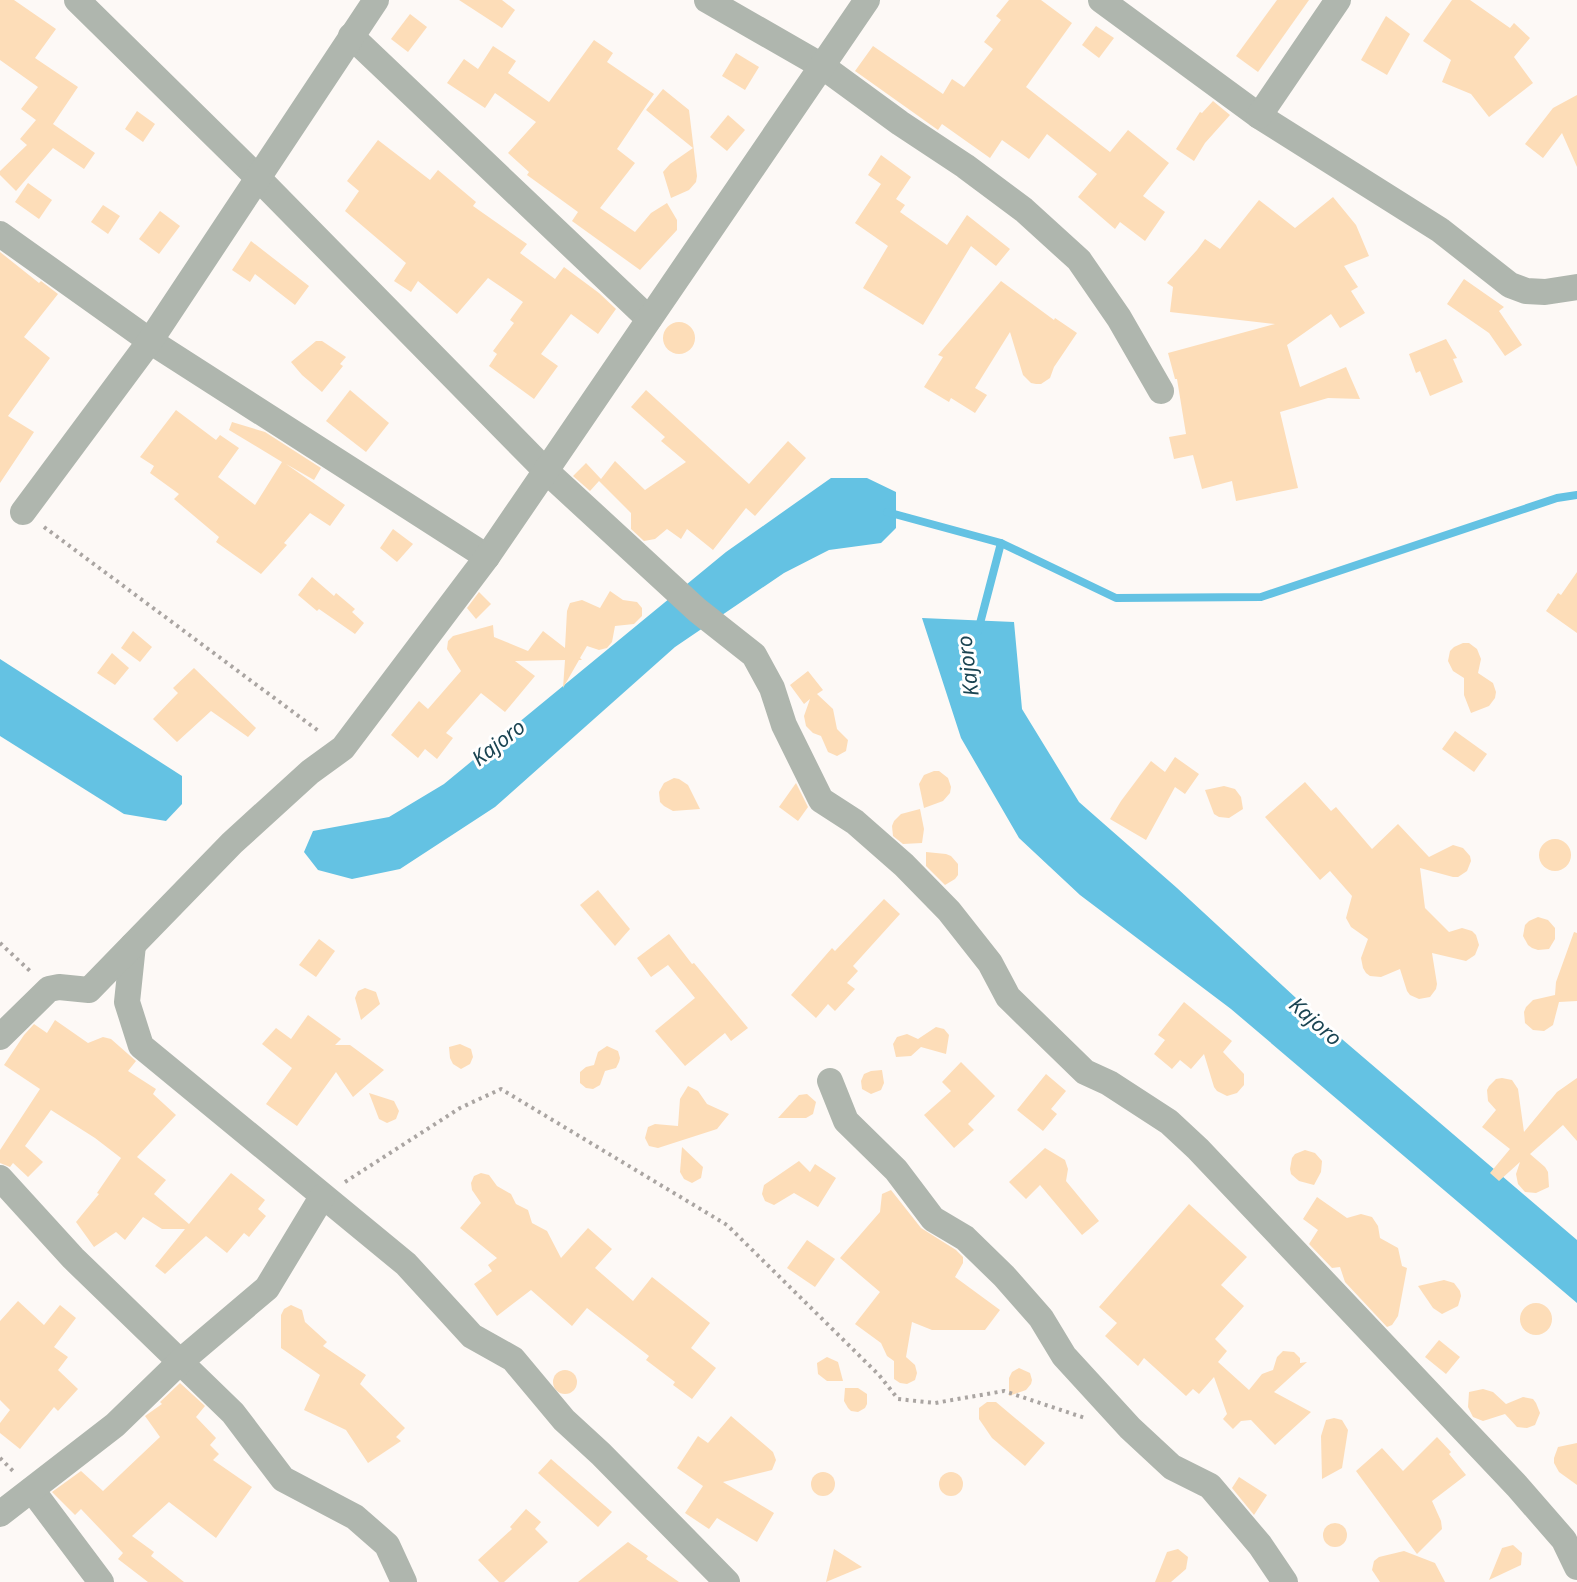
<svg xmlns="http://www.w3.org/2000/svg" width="1577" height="1582" viewBox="0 0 1577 1582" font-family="'Noto Sans',sans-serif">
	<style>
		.water { fill: #64c2e3 }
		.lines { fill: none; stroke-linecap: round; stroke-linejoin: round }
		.stream { stroke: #64c2e3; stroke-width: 8 }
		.building { fill: #fdddb8 }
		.path { stroke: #aaa5a2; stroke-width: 4; stroke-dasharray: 3 4.5; stroke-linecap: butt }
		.street { stroke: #afb6ae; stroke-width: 26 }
		.labels { text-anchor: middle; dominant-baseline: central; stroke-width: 6; stroke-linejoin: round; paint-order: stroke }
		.water-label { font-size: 21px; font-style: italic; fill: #1a4452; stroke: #fff }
	</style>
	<rect width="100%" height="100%" fill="#fdf9f6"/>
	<g class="water">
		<polygon points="831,478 867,478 896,492 896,528 881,543 829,550 784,573 675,647 495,807 400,869 352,879 318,870 304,852 313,831 389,817 444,784 726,552"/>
		<polygon points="922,618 1014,622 1022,709 1079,802 1177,888 1322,1022 1577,1240 1577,1303 1231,1009 1080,895 1019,838 961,738"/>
		<polygon points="0,659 182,776 182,804 166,821 124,814 0,736"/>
	</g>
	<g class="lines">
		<g class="stream">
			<polyline points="887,512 1001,543 1116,598 1261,597 1557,498 1577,495"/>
			<polyline points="978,631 1001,543"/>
		</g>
	</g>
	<g class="building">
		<polygon points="0,0 14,0 56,29 35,58 78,87 53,124 95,153 84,169 53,148 16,191 0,175 0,171 27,145 20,139 36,120 21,109 38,87 0,60"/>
		<polygon points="459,0 502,0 515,10 502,28"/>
		<polygon points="1009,0 1041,0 1072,23 1026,87 1110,152 1128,130 1169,163 1143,196 1165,212 1145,241 1120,222 1115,229 1078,197 1097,174 1047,134 1029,159 1002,140 990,158 942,124 938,130 855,71 873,46 943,94 952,79 964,87 993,49 984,42 1001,20 996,16"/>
		<polygon points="1277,0 1309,0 1258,72 1236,56"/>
		<polygon points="1452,0 1470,0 1510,28 1514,23 1530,38 1514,57 1533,83 1489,117 1471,94 1442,82 1451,60 1423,41"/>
		<polygon points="410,14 427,27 408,52 391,39"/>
		<polygon points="1386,16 1410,34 1387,75 1361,60"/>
		<polygon points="1096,26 1114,38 1099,58 1082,45"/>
		<polygon points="594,40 613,53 607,62 654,94 617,149 635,163 600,208 635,232 651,213 667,203 677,220 677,230 640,270 572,221 578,212 527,175 529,172 508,153 536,122 495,93 485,108 447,83 464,59 478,69 493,46 516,61 508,73 549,102"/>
		<polygon points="736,53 759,67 745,90 722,76"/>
		<polygon points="663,89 689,110 697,176 696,182 689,190 671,198 663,172 670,164 693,148 646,110"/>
		<polygon points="1577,95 1577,167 1562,133 1543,158 1525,144 1553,108"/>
		<polygon points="1213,101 1230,115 1205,143 1194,161 1176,149 1200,112 1202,113"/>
		<polygon points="137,111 155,124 143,142 125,129"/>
		<polygon points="728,115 745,130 727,151 710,137"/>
		<polygon points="378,140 430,180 438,170 476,202 473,206 527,244 520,253 555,279 564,267 599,293 616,309 598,334 571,314 541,354 558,366 534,399 489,366 497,354 493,351 514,323 510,320 523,302 488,278 457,314 418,281 411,292 394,281 406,263 345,211 359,191 347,181"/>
		<polygon points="881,155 911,177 896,199 905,205 900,212 947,245 967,215 1010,249 996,266 971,246 923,325 863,288 888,246 855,223 881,184 868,175"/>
		<polygon points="28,183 52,200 39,219 15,202"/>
		<polygon points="1333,197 1356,225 1369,256 1344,266 1358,287 1351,291 1365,313 1340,328 1331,314 1287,345 1300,387 1346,367 1360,399 1328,398 1280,412 1298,488 1236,501 1232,481 1202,489 1193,455 1174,459 1169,437 1186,434 1177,379 1175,379 1168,353 1275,324 1170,312 1173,287 1167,283 1197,250 1205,239 1220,249 1259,200 1295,228"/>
		<polygon points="103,205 120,216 108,234 91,222"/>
		<polygon points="160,211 180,226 159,254 139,239"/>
		<polygon points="251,241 309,286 295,305 255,274 250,282 232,270"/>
		<polygon points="0,252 39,283 41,281 58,294 24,337 50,358 8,416 34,432 0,483"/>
		<polygon points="1464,279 1504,307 1499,311 1522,345 1505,356 1489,333 1447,304"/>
		<polygon points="1001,281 1054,320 1055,318 1077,333 1054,367 1050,378 1041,384 1036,384 1031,383 1023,375 1010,332 975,388 987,395 975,413 951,398 949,402 924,387 943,357 938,355"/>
		<circle cx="679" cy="338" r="16"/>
		<polygon points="1446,339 1457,358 1453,359 1463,382 1430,396 1420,371 1416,373 1409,354"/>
		<polygon points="316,341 322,341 346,357 340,364 343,366 322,392 302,375 291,362"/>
		<polygon points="350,390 389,423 366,452 326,421"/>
		<polygon points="646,390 749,484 788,441 806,458 755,516 746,508 713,550 687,529 681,539 667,529 655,539 644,541 631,529 631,513 599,481 590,491 573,476 586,463 601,479 615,461 645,490 686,462 661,441 665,437 631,407"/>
		<polygon points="176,410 216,440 220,435 239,448 218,477 255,505 282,462 229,430 232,422 265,432 321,468 314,480 286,464 345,505 330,526 310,513 284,543 287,545 261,574 216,542 219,537 174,499 179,494 150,473 154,466 140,457"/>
		<polygon points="393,529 413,544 397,562 380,548"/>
		<polygon points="1577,572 1577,633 1546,611 1558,593 1561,595"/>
		<polygon points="312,577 334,596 336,593 355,609 352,612 364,623 355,634 319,609 317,611 298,595"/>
		<polygon points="610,591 623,600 637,602 642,608 642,616 634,624 615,626 612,642 607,648 599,650 587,646 580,658 582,660 579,660 563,688 565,660 515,661 535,676 505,712 481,693 446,733 453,738 437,759 425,749 418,758 391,735 419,701 428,709 461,671 447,649 448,641 453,636 493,625 494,637 528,651 543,631 565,648 567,611 570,603 582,600 600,608"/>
		<polygon points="479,592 491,604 476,619 467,608"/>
		<polygon points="133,631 152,647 140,662 121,648"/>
		<polygon points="1463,643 1469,643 1477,649 1481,659 1478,673 1493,683 1496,692 1495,698 1489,706 1471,713 1464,695 1464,678 1453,671 1448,661 1450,651 1454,647"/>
		<polygon points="112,653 129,668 115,685 97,673"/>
		<polygon points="194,668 256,728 248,737 211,711 177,742 153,719 178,693 173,688"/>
		<polygon points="808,671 823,690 817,694 833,709 837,729 848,740 846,751 837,756 828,752 821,736 813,733 806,726 804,716 810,699 804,704 790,685"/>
		<polygon points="1455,731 1487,754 1474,772 1442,749"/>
		<polygon points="1175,757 1199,774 1185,794 1175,787 1146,840 1110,819 1121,801 1151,761 1165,772"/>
		<polygon points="934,771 939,771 948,778 951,787 950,793 943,801 924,808 919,784 924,775"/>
		<polygon points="674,778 679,779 688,785 700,809 673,811 664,806 660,802 659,792 664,783"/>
		<polygon points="1305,782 1331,811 1336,807 1372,849 1398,824 1429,857 1453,845 1463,848 1470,856 1471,861 1467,871 1458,877 1453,877 1420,868 1425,908 1449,932 1462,928 1472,931 1476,935 1479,945 1475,955 1466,961 1432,953 1437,984 1436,989 1430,997 1419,999 1410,995 1407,991 1400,969 1381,977 1370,976 1366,973 1363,968 1361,958 1368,939 1351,927 1346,918 1352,896 1330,871 1320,880 1265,817"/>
		<polygon points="796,783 808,807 798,821 779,807"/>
		<polygon points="1224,786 1235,789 1241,797 1243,809 1229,818 1219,817 1214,814 1205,790"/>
		<polygon points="920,809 924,829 922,843 903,844 893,836 892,826 894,821 901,814"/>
		<circle cx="1555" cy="855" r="16"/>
		<polygon points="926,852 946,854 951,856 958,864 958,875 955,879 945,885 926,866"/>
		<polygon points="598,890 630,929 615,946 580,905"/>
		<polygon points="884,899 900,914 853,966 858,971 847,983 855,989 835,1011 828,1004 816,1018 791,995 832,948 835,951"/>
		<polygon points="1538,917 1548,920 1555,928 1555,939 1549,949 1538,950 1532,948 1528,945 1523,936 1525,925 1529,921"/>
		<polygon points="1574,932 1577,933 1577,1001 1559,1002 1553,1025 1544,1031 1533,1030 1525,1023 1524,1012 1526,1007 1533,1000 1555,995 1556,982"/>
		<polygon points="669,934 692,964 694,963 748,1028 731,1041 725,1033 685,1066 655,1031 695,998 668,965 651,977 637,958"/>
		<polygon points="319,939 335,951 316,977 299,965"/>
		<polygon points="365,988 376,992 380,1004 361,1020 355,998 358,991"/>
		<polygon points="1184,1002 1232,1041 1223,1052 1244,1074 1244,1085 1237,1093 1227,1096 1217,1091 1214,1087 1204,1054 1191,1069 1180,1060 1172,1069 1154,1054 1165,1040 1158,1035"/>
		<polygon points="308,1015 341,1039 335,1045 350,1045 384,1070 353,1097 336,1072 297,1126 266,1104 292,1068 262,1044 276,1028 291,1039"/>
		<polygon points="55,1020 88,1043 103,1037 111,1039 136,1061 128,1071 156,1089 153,1094 176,1115 137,1157 166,1180 154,1194 189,1224 231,1173 265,1200 258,1209 266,1216 249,1237 244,1233 227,1253 206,1236 165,1274 155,1266 185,1229 162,1229 143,1217 125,1240 116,1232 94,1247 76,1222 99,1194 97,1193 121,1158 95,1138 51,1110 25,1146 43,1162 28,1177 13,1163 10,1167 0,1163 0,1150 40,1089 4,1065 24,1035 34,1024 47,1033"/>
		<polygon points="936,1027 944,1029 949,1035 946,1054 921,1047 911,1056 896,1057 893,1044 897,1037 907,1034 918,1039"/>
		<polygon points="460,1044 471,1049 473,1057 470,1064 461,1069 453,1064 450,1058 449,1047"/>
		<polygon points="607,1046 618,1051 620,1058 619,1062 616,1068 605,1071 600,1085 593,1089 586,1088 580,1083 580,1072 586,1067 594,1065 598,1052"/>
		<polygon points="961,1062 995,1096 968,1124 974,1130 954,1148 924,1115 951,1091 942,1082"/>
		<polygon points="882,1070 884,1083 881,1090 871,1094 862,1089 861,1081 864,1074 871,1071"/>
		<polygon points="1046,1074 1066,1091 1051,1109 1057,1114 1043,1131 1017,1110"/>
		<polygon points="1502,1078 1512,1080 1518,1089 1524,1132 1557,1092 1577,1078 1577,1141 1563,1125 1530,1154 1545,1167 1548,1172 1549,1187 1536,1193 1525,1192 1518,1184 1516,1174 1520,1162 1499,1181 1490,1173 1510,1149 1482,1127 1496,1110 1488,1101 1487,1090 1489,1086 1496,1079"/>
		<polygon points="688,1086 698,1091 707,1104 729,1114 717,1129 658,1148 649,1146 645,1138 648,1127 655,1124 678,1126 680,1099"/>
		<polygon points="369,1093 394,1101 399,1111 396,1119 387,1123 379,1119"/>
		<polygon points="807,1094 816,1102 813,1114 806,1118 778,1118 799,1095"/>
		<polygon points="682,1147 703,1167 701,1178 692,1183 684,1179 680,1172"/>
		<polygon points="1045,1148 1065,1160 1068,1169 1066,1181 1099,1221 1082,1235 1040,1185 1026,1199 1009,1182"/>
		<polygon points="1305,1150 1315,1153 1322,1161 1321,1172 1314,1185 1299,1181 1291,1174 1290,1169 1292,1158 1295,1154"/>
		<polygon points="799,1161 810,1172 815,1164 836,1178 818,1207 794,1193 774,1205 765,1201 762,1194 764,1185"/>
		<polygon points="481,1173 489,1175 497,1186 511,1194 516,1204 528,1210 532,1223 547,1231 561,1258 588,1228 612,1249 595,1268 633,1301 652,1277 710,1323 691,1348 716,1368 692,1399 673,1385 675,1382 646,1360 649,1356 587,1308 572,1326 531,1290 497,1316 474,1284 492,1271 488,1265 497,1258 460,1228 481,1203 472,1190 471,1183 474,1176"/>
		<polygon points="891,1190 921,1228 956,1250 963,1257 963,1263 955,1277 1000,1310 985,1330 932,1330 912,1322 906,1357 915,1365 917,1373 915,1380 907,1384 900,1383 894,1379 894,1361 887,1356 881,1343 855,1324 880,1292 840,1258 880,1212 882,1194"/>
		<polygon points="1317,1197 1347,1218 1361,1214 1372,1217 1378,1226 1380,1238 1398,1248 1402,1266 1407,1268 1398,1316 1392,1325 1387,1327 1345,1282 1340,1267 1332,1268 1309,1244 1318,1230 1303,1219"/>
		<polygon points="1189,1204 1247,1257 1221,1285 1244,1306 1215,1339 1227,1351 1218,1362 1249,1390 1262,1374 1273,1370 1277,1357 1283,1351 1294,1352 1300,1358 1300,1363 1307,1362 1274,1392 1311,1412 1275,1445 1251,1420 1241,1421 1233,1429 1223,1419 1227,1414 1214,1377 1199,1394 1193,1389 1186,1396 1144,1358 1138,1366 1105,1336 1117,1323 1099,1307"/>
		<polygon points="807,1240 835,1259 815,1287 787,1268"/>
		<polygon points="1444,1280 1454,1283 1460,1291 1461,1296 1458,1306 1442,1314 1433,1308 1418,1286"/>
		<polygon points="18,1301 44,1325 60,1305 76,1318 54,1347 68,1357 58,1370 78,1389 58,1411 54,1407 20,1449 0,1433 0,1423 10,1410 0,1400 0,1321"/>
		<circle cx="1536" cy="1319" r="16"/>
		<polygon points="291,1305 302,1310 305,1322 327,1342 323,1346 366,1375 360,1384 405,1428 396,1437 401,1441 368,1463 346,1430 304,1410 320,1375 281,1348 281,1315 284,1309"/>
		<polygon points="1439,1340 1460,1357 1446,1374 1425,1357"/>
		<polygon points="827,1357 838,1362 843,1381 827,1381 818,1374 817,1363"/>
		<polygon points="1019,1368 1030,1373 1032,1380 1031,1384 1026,1390 1009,1396 1009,1378 1012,1372"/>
		<circle cx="565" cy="1382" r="12"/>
		<polygon points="180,1383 205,1406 196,1417 216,1438 210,1445 219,1454 213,1460 252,1487 216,1538 169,1502 132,1536 154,1552 151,1556 184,1582 148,1582 118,1559 123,1553 81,1509 75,1515 52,1492 81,1471 103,1491 160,1437 145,1416 162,1404 160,1402"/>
		<polygon points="845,1388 858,1388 867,1394 867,1404 865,1408 858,1412 851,1411 848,1408 844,1401"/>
		<polygon points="1483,1389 1493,1392 1506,1404 1523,1397 1533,1399 1536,1403 1540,1413 1535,1425 1527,1428 1517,1427 1505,1414 1483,1421 1473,1417 1468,1407 1469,1392"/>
		<polygon points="987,1402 996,1402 1045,1443 1025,1466 992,1438 979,1419 979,1408"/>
		<polygon points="731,1416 773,1452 776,1460 772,1470 723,1482 774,1513 757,1542 717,1518 709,1529 685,1513 703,1486 677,1468 698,1436 708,1443"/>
		<polygon points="1334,1418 1342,1420 1348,1430 1342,1468 1322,1479 1321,1436 1326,1420"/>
		<polygon points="1437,1437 1451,1452 1449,1454 1466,1475 1432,1501 1441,1521 1442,1529 1417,1554 1356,1471 1382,1448 1403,1471"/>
		<polygon points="1577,1443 1577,1485 1559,1472 1554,1463 1554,1458 1558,1447"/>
		<polygon points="551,1459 612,1512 598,1527 538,1473"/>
		<circle cx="951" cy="1484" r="12"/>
		<circle cx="823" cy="1484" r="12"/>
		<polygon points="1239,1477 1267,1495 1254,1515 1232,1488"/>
		<polygon points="526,1509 541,1522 535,1529 548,1542 504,1582 499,1582 478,1560 512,1529 510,1527"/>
		<circle cx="1335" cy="1535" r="12"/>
		<polygon points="628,1542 648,1556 646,1559 679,1582 578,1582"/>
		<polygon points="1513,1545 1522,1553 1521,1565 1489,1580 1502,1548"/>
		<polygon points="834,1549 862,1567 826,1582"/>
		<polygon points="1178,1549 1188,1557 1186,1569 1171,1582 1155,1582 1167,1552"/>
		<polygon points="1404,1551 1435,1563 1445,1582 1380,1582 1372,1570 1374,1561 1379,1557"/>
	</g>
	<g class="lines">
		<g class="path">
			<polyline points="44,527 320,732"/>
			<polyline points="0,943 30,971"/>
			<polyline points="345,1182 460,1108 501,1089 727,1225 879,1375 898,1399 935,1403 1004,1391 1085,1418"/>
			<polyline points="0,1458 15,1473"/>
		</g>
		<g class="street">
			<polyline points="77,0 258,178 545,470 697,610 754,655 772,688 784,725 821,800 855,822 904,865 949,911 990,963 1008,997 1085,1072 1109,1083 1169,1122 1198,1149 1517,1486 1564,1540 1577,1567"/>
			<polyline points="707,0 822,66 900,123 965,166 1024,210 1079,260 1119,318 1161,391"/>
			<polyline points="1101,0 1259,116 1440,230 1510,285 1526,291 1545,292 1577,287"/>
			<polyline points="351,36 649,319"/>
			<polyline points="1259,116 1338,0"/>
			<polyline points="0,234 150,341 487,557"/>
			<polyline points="23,512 150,341 376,0"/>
			<polyline points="133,945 127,1002 141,1046 406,1264 472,1336 513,1359 564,1420 601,1454 727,1582"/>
			<polyline points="0,1037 49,989 59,987 89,990 232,843 310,772 343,748 487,557 867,0"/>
			<polyline points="830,1081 846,1121 896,1170 933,1219 965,1238 1004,1276 1041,1318 1064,1356 1130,1428 1172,1467 1210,1486 1260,1545 1285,1582"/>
			<polyline points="0,1178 73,1258 233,1413 283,1479 355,1517 387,1545 404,1582"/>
			<polyline points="32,1490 101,1582"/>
			<polyline points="0,1514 115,1425 181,1361 267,1288 322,1197"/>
		</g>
	</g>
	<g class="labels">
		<g class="water-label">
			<text transform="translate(967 666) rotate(-97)">Kajoro</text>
			<text transform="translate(498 742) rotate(-38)">Kajoro</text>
			<text transform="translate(1316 1021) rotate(41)">Kajoro</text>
		</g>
	</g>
</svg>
